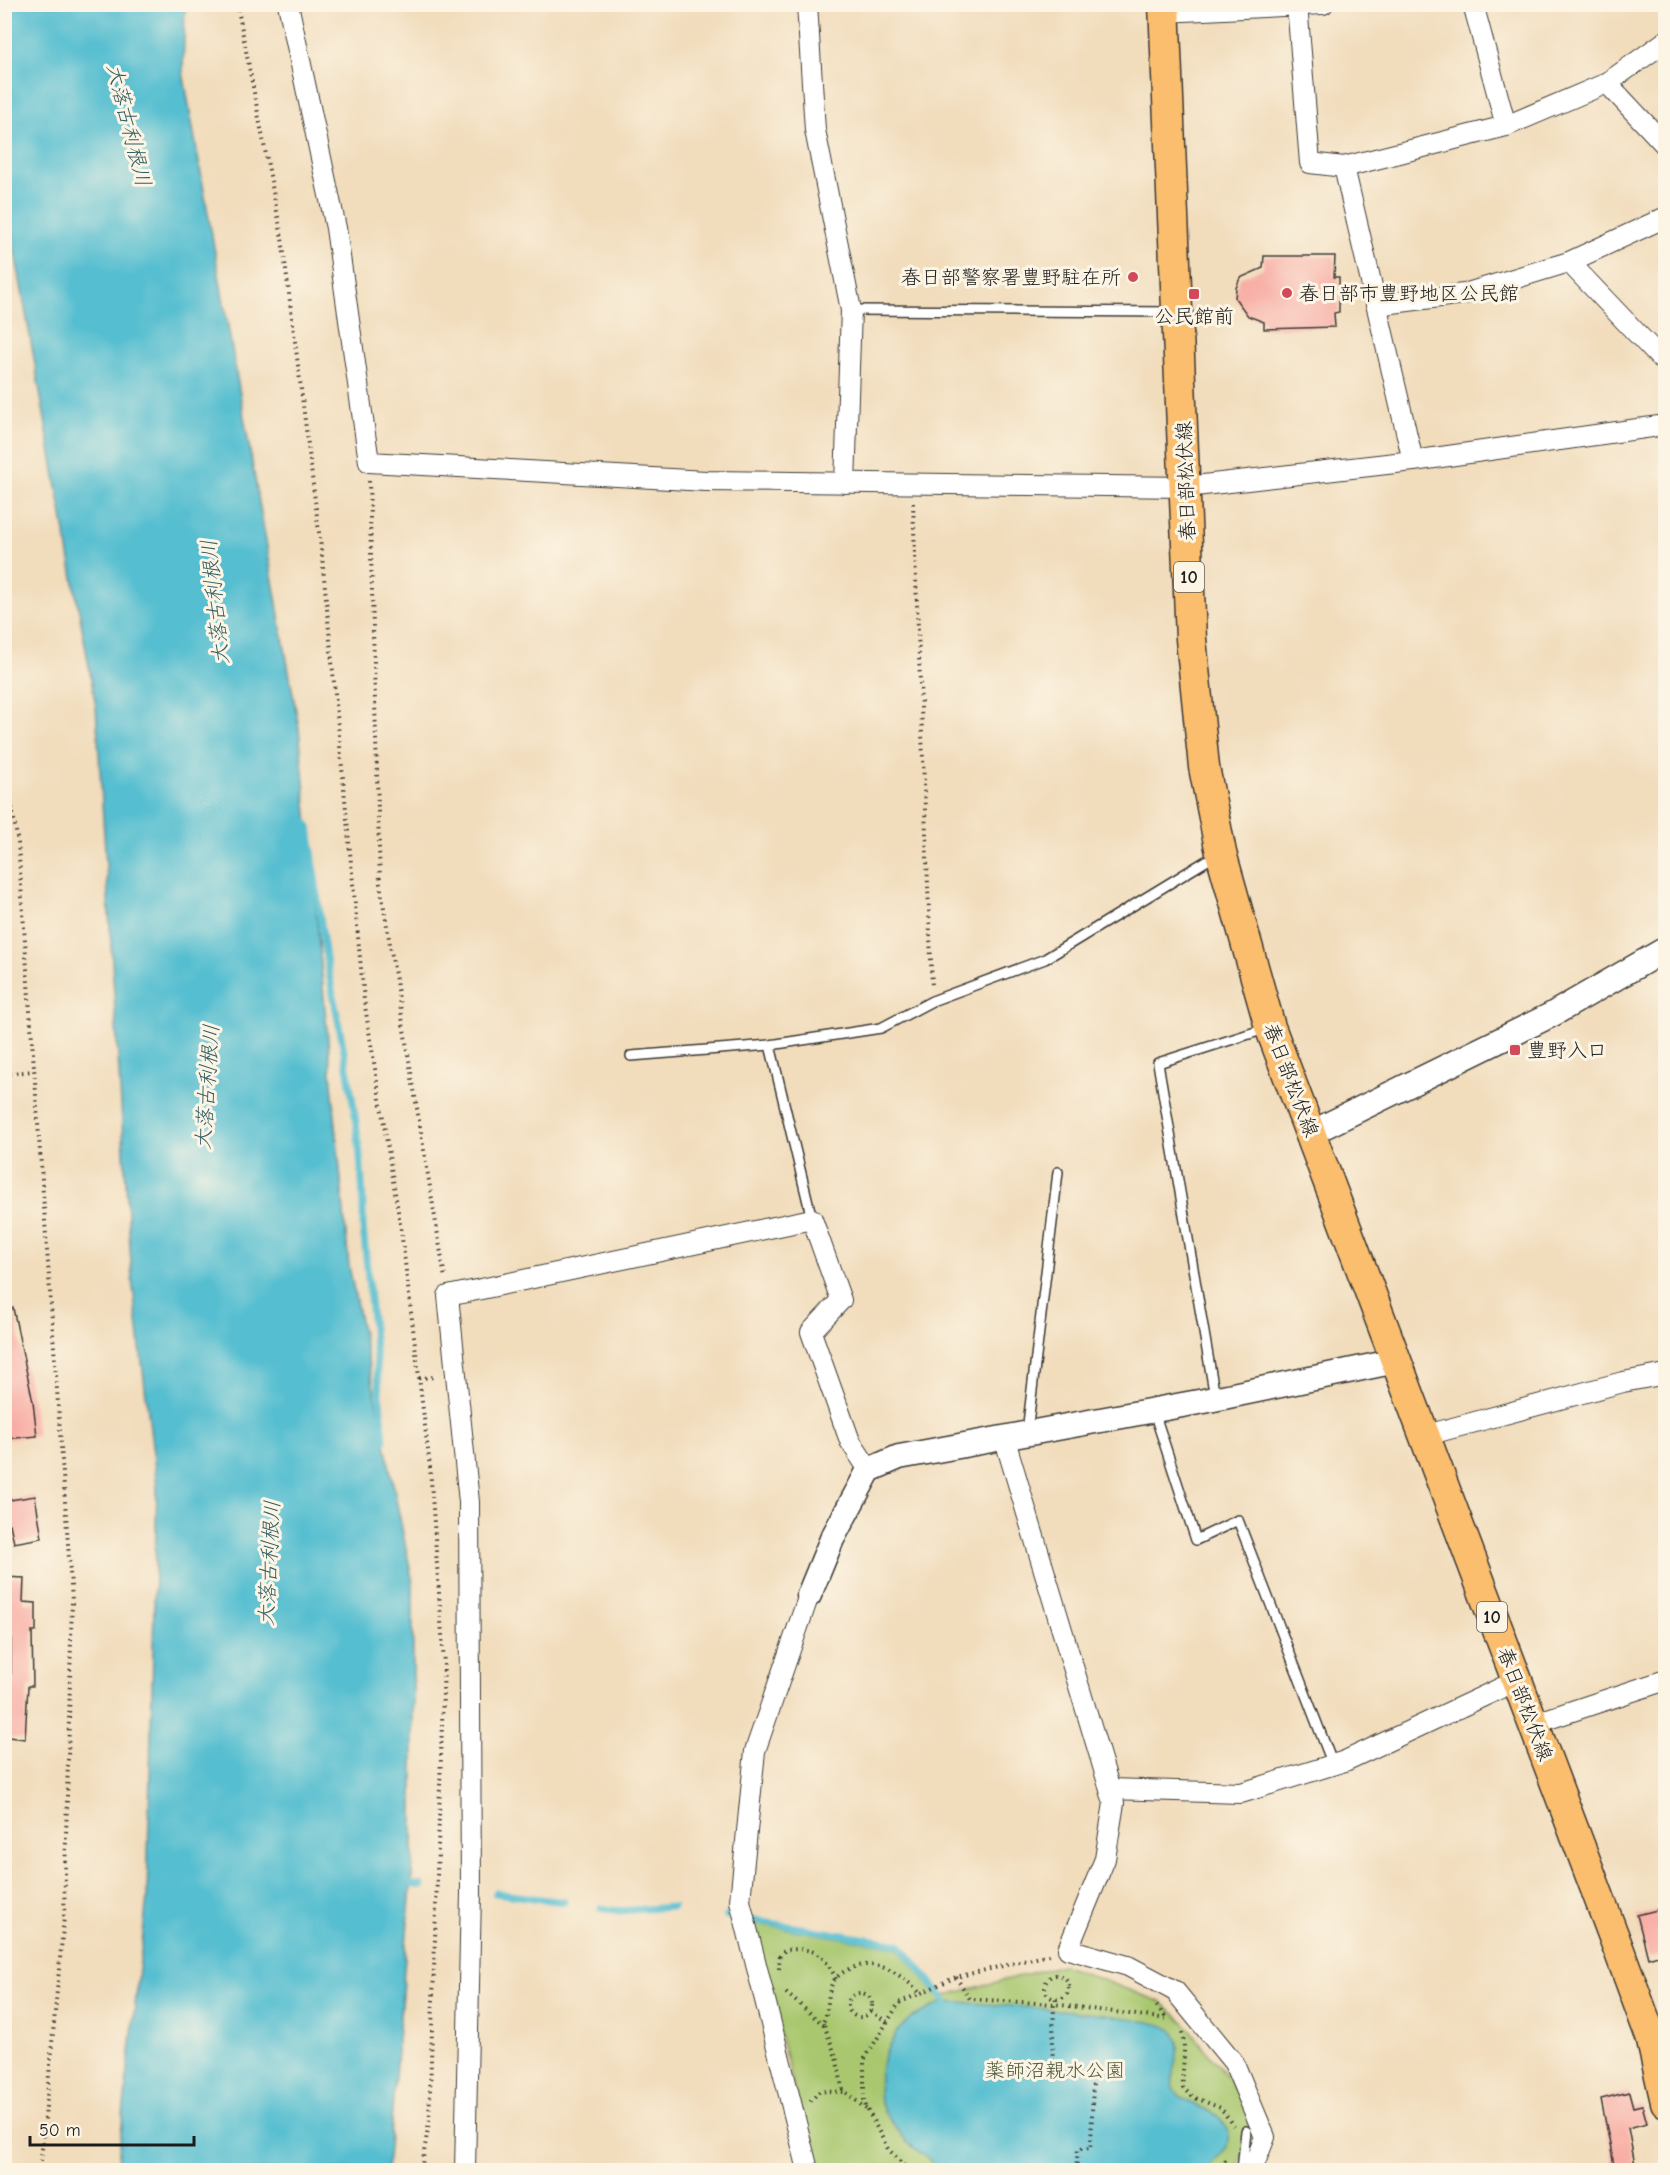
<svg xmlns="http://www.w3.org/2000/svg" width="1670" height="2175" viewBox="0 0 1670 2175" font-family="'Comic Neue','Klee One',sans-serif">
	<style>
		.park { fill: #a8c76e; stroke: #627245; stroke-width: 1.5 }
		.water { fill: #54bed0; stroke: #386d76; stroke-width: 1.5 }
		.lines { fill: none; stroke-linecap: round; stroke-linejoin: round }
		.stream { stroke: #54bed0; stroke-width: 7 }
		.building { fill: #f8aba3 }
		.service-casing { stroke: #3c3934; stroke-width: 12 }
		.minor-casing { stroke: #3c3934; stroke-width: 22 }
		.tertiary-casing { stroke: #3c3934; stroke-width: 27 }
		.primary-casing { stroke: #3c3934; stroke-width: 33 }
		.path { stroke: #3c3934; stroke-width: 4; stroke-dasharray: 1.5 4.5; stroke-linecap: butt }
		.service { stroke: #fff; stroke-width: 9 }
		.minor { stroke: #fff; stroke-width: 20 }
		.tertiary { stroke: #fff; stroke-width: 24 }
		.primary { stroke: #fabe6e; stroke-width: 30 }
		.poi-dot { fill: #d1495b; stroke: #fcf5e5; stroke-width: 2 }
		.labels { text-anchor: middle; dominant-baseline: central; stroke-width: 6; stroke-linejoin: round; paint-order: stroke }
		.shield { fill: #fcf5e5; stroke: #5f5d58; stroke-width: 1.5 }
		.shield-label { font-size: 18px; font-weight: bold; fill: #1c1c1c }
		.poi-label { font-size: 20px; fill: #1c1c1c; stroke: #fcf5e5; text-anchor: start }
		.street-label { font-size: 20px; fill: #1c1c1c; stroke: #fcf5e5 }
		.park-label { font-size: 20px; fill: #4d5839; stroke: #fcf5e5 }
		.water-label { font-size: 21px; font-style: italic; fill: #325d64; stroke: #fcf5e5 }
	</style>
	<rect width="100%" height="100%" fill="#fcf5e5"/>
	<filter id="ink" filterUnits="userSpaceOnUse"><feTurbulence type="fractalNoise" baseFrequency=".0167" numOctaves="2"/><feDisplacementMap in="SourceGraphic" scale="12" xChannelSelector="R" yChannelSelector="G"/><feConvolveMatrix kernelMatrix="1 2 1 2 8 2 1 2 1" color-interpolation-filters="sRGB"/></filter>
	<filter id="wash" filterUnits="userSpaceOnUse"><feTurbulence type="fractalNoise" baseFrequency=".008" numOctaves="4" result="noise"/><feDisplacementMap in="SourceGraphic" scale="24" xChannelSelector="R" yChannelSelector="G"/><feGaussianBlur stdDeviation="1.35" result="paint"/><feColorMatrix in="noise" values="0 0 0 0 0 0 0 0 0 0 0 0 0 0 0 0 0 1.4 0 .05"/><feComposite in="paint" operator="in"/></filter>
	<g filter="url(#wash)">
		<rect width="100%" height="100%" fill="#f1dcbb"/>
		<polygon class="park" points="750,1923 897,1947 939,1997 1062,1965 1161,2002 1184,2022 1229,2079 1248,2110 1251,2138 1236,2170 816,2170"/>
		<g class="water">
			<polygon points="4,5 185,5 183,72 299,728 349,1266 413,1583 413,1863 387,2170 117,2170 147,1897 157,1486 132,1280 96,706 5,196"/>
			<path d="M946,2001C979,2004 1156,2014 1172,2030C1188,2047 1167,2068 1174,2087C1182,2106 1205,2105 1219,2117C1223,2121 1226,2128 1229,2132L1227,2147L1206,2170H941L907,2142L884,2112L879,2096L880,2073L884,2056L897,2031L913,2017Z"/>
		</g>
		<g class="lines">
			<g class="stream">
				<path d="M304,820L309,827C315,872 319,918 327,963C343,1050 365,1138 363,1227L384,1441"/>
				<polyline points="403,1883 422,1886"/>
				<polyline points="495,1893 564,1902"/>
				<polyline points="601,1908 619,1911 673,1907"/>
				<polyline points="727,1916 899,1944 946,2001"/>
			</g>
		</g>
		<g id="blocks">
			<g class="building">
				<polygon points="1264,256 1335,256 1334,277 1339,277 1339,312 1334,313 1335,327 1264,329 1264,322 1248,316 1235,298 1236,288 1240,278 1263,268"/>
				<polygon points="13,1308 33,1402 37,1436 4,1439 4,1309"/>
				<polygon points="35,1496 42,1538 14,1543 10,1524 4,1525 4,1501"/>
				<polygon points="4,1577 24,1578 23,1602 36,1603 36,1631 32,1631 33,1686 28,1686 25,1739 8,1737 7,1673 11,1673 11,1631 10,1623 4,1623"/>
				<polygon points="1665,1908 1665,1953 1648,1958 1637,1915"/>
				<polygon points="1629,2092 1633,2107 1642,2105 1647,2123 1628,2128 1636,2170 1615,2170 1601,2099"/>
			</g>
		</g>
	</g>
	<g filter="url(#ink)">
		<use href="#blocks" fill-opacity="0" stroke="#3c3934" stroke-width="1.5"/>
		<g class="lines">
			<g class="service-casing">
				<g id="service">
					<polyline points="851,310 1174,312"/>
					<polyline points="631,1056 770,1045"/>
					<polyline points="812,1219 770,1045 881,1028 932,1001 1045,959 1216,855"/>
					<polyline points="1215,1397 1158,1063 1268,1028"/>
					<polyline points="1154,1412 1196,1540 1238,1520 1333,1765"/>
					<polyline points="1027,1432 1058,1172"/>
					<polyline points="1242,2170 1246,2131"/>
				</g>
			</g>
			<g class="minor-casing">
				<g id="minor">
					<polyline points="288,4 336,228 369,462 706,481 1186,487 1413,461 1666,425"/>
					<polyline points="807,4 815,130 851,310 845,483"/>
					<polyline points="1297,4 1310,163 1344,167 1506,126 1607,83 1666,41"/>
					<polyline points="1473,4 1506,126"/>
					<polyline points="1164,12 1323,4"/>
					<polyline points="1607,83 1666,146"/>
					<polyline points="1344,167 1413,461"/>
					<polyline points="1569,262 1666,364"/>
					<polyline points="1376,305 1464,294 1569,262 1666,217"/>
					<polyline points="1423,1436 1623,1382 1666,1374"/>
					<polyline points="1004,1437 1114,1803 1105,1859 1068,1949 1128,1966 1175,1991 1234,2063 1265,2137 1252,2170"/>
					<polyline points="1533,1724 1666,1680"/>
					<polyline points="1110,1789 1241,1793 1345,1761 1516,1681"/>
					<polyline points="465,2170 471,1893 469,1502 448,1296 812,1219 841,1300 811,1332 850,1441 869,1470"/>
					<polyline points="808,2170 740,1901 755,1751 809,1595"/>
				</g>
			</g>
			<g class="tertiary-casing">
				<g id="tertiary">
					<polyline points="1311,1133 1553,1014 1666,949"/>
					<polyline points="809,1595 832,1539 869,1470 899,1457 1204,1401 1396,1361"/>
				</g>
			</g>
			<g class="primary-casing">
				<polyline id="primary" points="1164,4 1191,639 1204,767 1221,853 1270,1027 1620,1953 1651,2037 1666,2102"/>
			</g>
			<g class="path">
				<polyline points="237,4 282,238 322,556 364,1000 401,1230 430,1467 444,1663 429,2122 421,2170"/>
				<polyline points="369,481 380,884 445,1278"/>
				<polyline points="913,503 932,987"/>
				<polyline points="4,760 18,843 72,1600 64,1917 40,2170"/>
				<polyline points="4,1074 33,1071"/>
				<polyline points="419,1378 436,1377"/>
				<path d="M779,1969L780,1956L785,1950C813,1947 823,1952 836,1979"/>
				<circle cx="1057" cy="1987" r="12"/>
				<polyline points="956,1977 970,1999 1054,2004 1056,1999"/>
				<polyline points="786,1993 824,2025"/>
				<circle cx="860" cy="2005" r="12"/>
				<polyline points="871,2011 887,2022"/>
				<path d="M1182,2033C1187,2052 1181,2069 1183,2088L1193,2097L1221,2108L1233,2126"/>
				<polyline points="810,2101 820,2091 844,2092"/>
				<path d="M866,2109L843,2090L836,2057L823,2022C830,2010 826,1995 833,1982C836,1977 841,1973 847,1970C875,1956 900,1973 920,1993"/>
				<polyline points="909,2170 888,2149 864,2103 864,2060 899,2003 956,1977 1049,1955"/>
				<polyline points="1076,2170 1078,2149 1091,2148 1093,2079 1052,2072 1054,2004 1167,2019 1155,2004"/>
				<polyline points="1216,2170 1227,2159"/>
			</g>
			<use href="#service" class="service"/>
			<use href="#minor" class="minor"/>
			<use href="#tertiary" class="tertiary"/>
			<use href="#primary" class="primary"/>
		</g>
	</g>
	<g class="poi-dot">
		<circle cx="1133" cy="277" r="6"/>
		<circle cx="1287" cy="293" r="6"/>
		<rect x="1188" y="288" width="12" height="12" rx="3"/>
		<rect x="1509" y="1044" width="12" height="12" rx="3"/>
	</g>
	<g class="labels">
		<g class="shield">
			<rect x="1174" y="562" width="30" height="30" rx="4.5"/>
			<rect x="1477" y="1602" width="30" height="30" rx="4.5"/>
		</g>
		<g class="shield-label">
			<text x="1189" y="577">10</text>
			<text x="1492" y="1617">10</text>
		</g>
		<g class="poi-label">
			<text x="1121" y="277" text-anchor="end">春日部警察署豊野駐在所</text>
			<text x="1299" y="293">春日部市豊野地区公民館</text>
			<text x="1194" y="316" text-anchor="middle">公民館前</text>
			<text x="1527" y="1050">豊野入口</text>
		</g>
		<g class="street-label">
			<text transform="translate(1186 481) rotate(-92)">春日部松伏線</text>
			<text transform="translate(1291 1080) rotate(69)">春日部松伏線</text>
			<text transform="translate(1525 1704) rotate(69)">春日部松伏線</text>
		</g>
		<g class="park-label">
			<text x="1055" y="2070">薬師沼親水公園</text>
		</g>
		<g class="water-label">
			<text transform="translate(129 125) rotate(76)">大落古利根川</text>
			<text transform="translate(215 602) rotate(-96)">大落古利根川</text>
			<text transform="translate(207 1087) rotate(-86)">大落古利根川</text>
			<text transform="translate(269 1563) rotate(-87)">大落古利根川</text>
		</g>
	</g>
	<rect width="1670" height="2175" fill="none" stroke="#fcf5e5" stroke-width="24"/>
	<path d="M30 2136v9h164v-9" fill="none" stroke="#1c1c1c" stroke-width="3"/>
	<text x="39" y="2136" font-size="18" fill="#1c1c1c" stroke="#fcf5e5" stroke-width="4.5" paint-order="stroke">50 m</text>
</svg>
